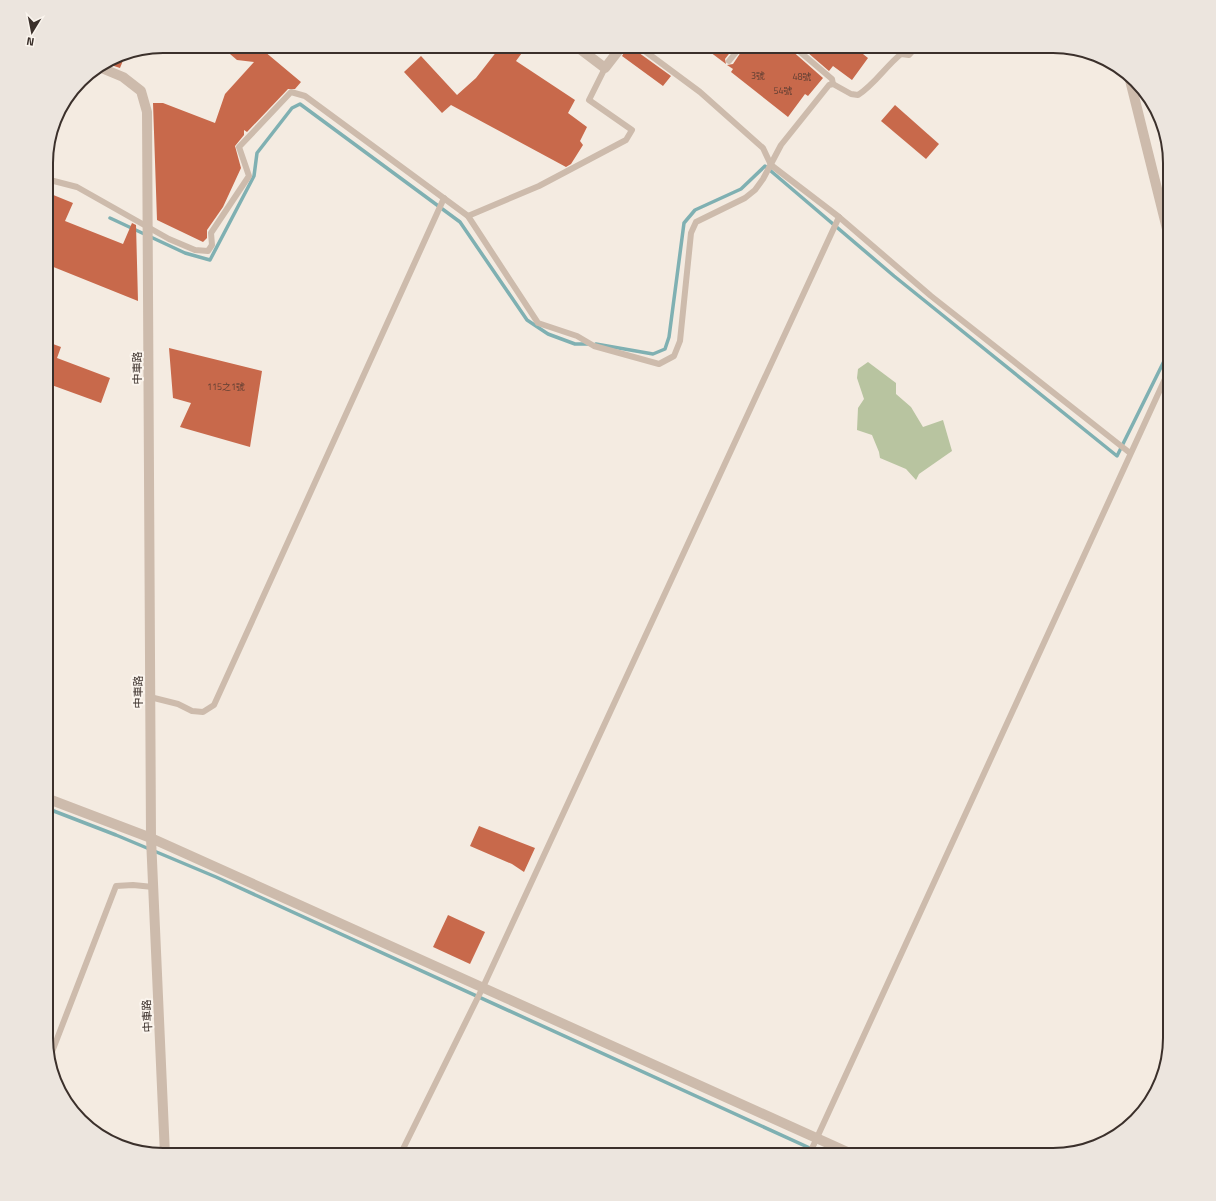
<svg xmlns="http://www.w3.org/2000/svg" width="1216" height="1201" viewBox="0 0 1216 1201" font-family="'Titillium Web','Noto Sans TC',sans-serif">
	<style>
		.green { fill: #b8c4a0 }
		.water { fill: #7fb0b2 }
		.lines { fill: none; stroke-linecap: round; stroke-linejoin: round }
		.stream { stroke: #7fb0b2; stroke-width: 3.5 }
		.building { fill: #c8694b }
		.service { stroke: #cdbbac; stroke-width: 6 }
		.minor { stroke: #cdbbac; stroke-width: 10 }
		.tertiary { stroke: #cdbbac; stroke-width: 10 }
		.labels { text-anchor: middle; dominant-baseline: central; stroke-width: 4; stroke-linejoin: round; paint-order: stroke }
		.number-label { font-size: 9px; fill: #5e3e33 }
		.street-label { font-size: 11px; fill: #3b302b; stroke: #fbf5ee }
		.rim { fill: none; stroke: #3b302b; stroke-width: 2 }
	</style>
	<rect width="100%" height="100%" fill="#f4ebe1"/>
	<polygon class="green" points="868,362 896,383 896,394 911,407 923,427 943,420 952,451 919,474 916,480 906,469 880,458 879,452 872,435 857,430 858,408 864,399 857,378 858,369"/>
	<polygon class="water" points="1157,111 1161,118 1170,167"/>
	<g class="lines">
		<g class="stream">
			<polyline points="110,218 185,253 210,260 254,176 257,153 292,108 300,104 460,222 527,320 548,334 575,344 588,344"/>
			<polyline points="596,344 653,354 665,349 669,337 684,223 695,210 741,189 765,166 894,276 1117,456 1170,349"/>
			<polyline points="46,808 116,835 216,877 825,1155"/>
		</g>
	</g>
	<g class="building">
		<polygon points="225,46 258,46 301,82 295,89 288,89 247,132 244,130 244,135 235,146 241,168 223,207 207,230 207,238 203,242 157,220 153,103 163,103 215,123 225,94 254,62 237,60 230,54"/>
		<polygon points="501,46 527,46 516,61 575,100 568,113 587,127 580,141 583,145 571,164 566,167 451,105 442,113 404,72 421,56 457,95 476,78"/>
		<polygon points="628,46 634,46 635,50 671,76 663,86 622,56"/>
		<polygon points="702,46 735,46 725,59 726,64"/>
		<polygon points="745,46 789,46 790,49 823,78 808,96 805,94 788,117 731,72 733,69 727,65 733,64"/>
		<polygon points="800,46 853,46 868,58 852,80 833,66 829,71"/>
		<polygon points="126,53 120,68 105,63 118,55"/>
		<polygon points="895,105 939,144 926,159 881,121"/>
		<polygon points="46,192 73,203 65,221 123,244 132,223 136,225 138,301 46,264"/>
		<polygon points="53,344 61,347 57,358 110,378 101,403 46,383 46,354 49,355"/>
		<polygon points="169,348 262,371 250,447 180,427 191,403 173,398"/>
		<polygon points="479,826 535,848 524,872 512,864 470,846"/>
		<polygon points="448,915 485,932 470,964 433,947"/>
	</g>
	<g class="lines">
		<g class="service">
			<polyline points="638,46 700,92 763,148 771,165 839,217 931,296 1130,453"/>
			<polyline points="793,46 832,79 833,84"/>
			<polyline points="729,61 741,46"/>
			<path d="M46,179L77,187L169,239L195,250L208,251L212,245L211,233L249,176L239,147L291,92L305,96L468,216L538,323L577,336L594,346L659,364L674,356L680,341L691,233L696,222L745,198L755,190L763,179L781,145L829,85L833,84L851,94L858,95C875,84 885,67 901,54L909,55L917,46"/>
			<polyline points="468,216 539,186 626,140 632,130 589,100 605,68"/>
			<polyline points="150,697 178,704 192,711 203,712 214,705 444,198"/>
			<polyline points="50,1057 116,886 133,885 153,887"/>
			<polyline points="400,1155 483,987 839,217"/>
			<polyline points="809,1155 1170,368"/>
		</g>
		<g class="minor">
			<polyline points="1129,76 1170,241"/>
			<polyline points="46,798 151,838 854,1155"/>
		</g>
		<g class="tertiary">
			<polyline points="576,46 605,68 622,46"/>
			<polyline points="99,67 123,77 141,91 147,112 151,838 165,1155"/>
		</g>
	</g>
	<g class="labels">
		<g class="number-label">
			<text x="758" y="75">3號</text>
			<text x="802" y="76">48號</text>
			<text x="783" y="90">54號</text>
			<text x="226" y="386">115之1號</text>
		</g>
		<g class="street-label">
			<text transform="translate(137 368) rotate(-90)">中車路</text>
			<text transform="translate(138 692) rotate(-90)">中車路</text>
			<text transform="translate(147 1016) rotate(-93)">中車路</text>
		</g>
	</g>
	<path d="M0 0H1216V1201H0ZM163 53H1053A110 110 0 0 1 1163 163V1038A110 110 0 0 1 1053 1148H163A110 110 0 0 1 53 1038V163A110 110 0 0 1 163 53Z" fill="#ece5de" fill-rule="evenodd"/>
	<path class="rim" d="M163 53H1053A110 110 0 0 1 1163 163V1038A110 110 0 0 1 1053 1148H163A110 110 0 0 1 53 1038V163A110 110 0 0 1 163 53Z"/>
	<g transform="translate(32 32) rotate(190)" stroke="#fbf5ee" stroke-width="3" paint-order="stroke">
	<path d="M0-3L7 15L0 10L-7 15Z" fill="#3b302b"/>
	<text y="-6" font-size="11" font-weight="bold" text-anchor="middle" fill="#3b302b">N</text>
	</g>
</svg>
